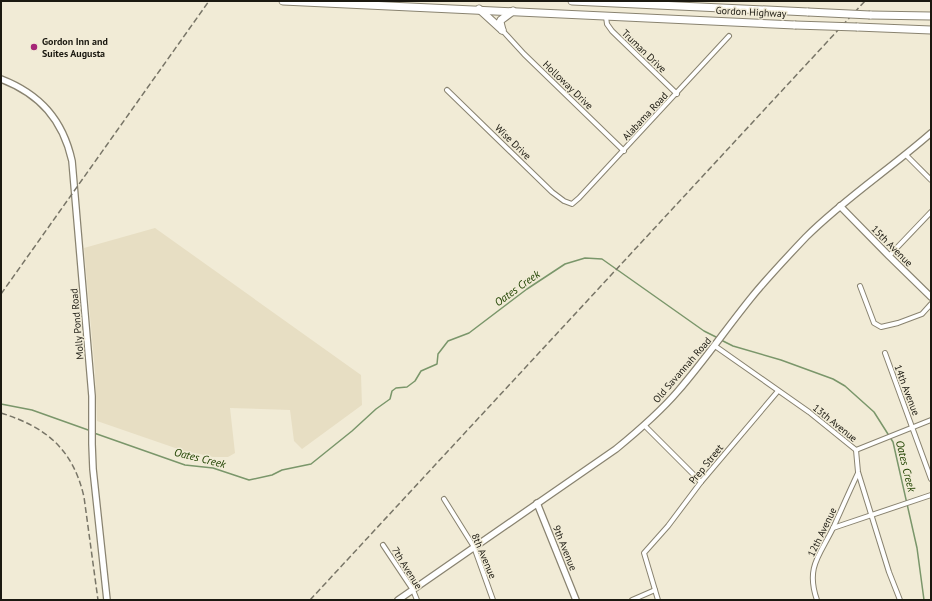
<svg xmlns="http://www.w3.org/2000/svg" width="932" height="601" viewBox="0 0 932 601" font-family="'PT Sans',sans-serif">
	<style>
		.built { fill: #e7dec3 }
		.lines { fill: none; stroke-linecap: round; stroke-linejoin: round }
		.stream { stroke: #7a966a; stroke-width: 1.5 }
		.street-casing { stroke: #898370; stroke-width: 6 }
		.secondary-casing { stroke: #898370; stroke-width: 8 }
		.highway-casing { stroke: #898370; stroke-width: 9 }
		.street { stroke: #fff; stroke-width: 4 }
		.secondary { stroke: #fff; stroke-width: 5.5 }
		.highway { stroke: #fff; stroke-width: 7 }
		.rail { stroke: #787567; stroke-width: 1.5; stroke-dasharray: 6 3; stroke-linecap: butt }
		.highway-bridge-casing { stroke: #898370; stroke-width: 9; stroke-linecap: butt }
		.highway-bridge { stroke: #fff; stroke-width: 7 }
		.poi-dot { fill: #a52677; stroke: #f1ebd6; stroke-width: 1.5 }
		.labels { text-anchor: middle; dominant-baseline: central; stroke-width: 3; stroke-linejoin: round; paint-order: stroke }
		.street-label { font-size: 10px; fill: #1b1911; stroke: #f1ebd6 }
		.poi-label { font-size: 10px; font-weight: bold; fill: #1b1911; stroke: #f1ebd6; text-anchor: start }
		.water-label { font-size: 11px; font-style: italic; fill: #204300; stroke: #f1ebd6 }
	</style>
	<rect width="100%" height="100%" fill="#f1ebd6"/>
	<polygon class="built" points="155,228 361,375 362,405 302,449 294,441 290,410 230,408 235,453 228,457 213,457 181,450 97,421 95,372 84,248"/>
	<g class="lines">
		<g class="stream">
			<polyline points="721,340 733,346 781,360 833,379 845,386 874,412 893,442 917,548 924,600"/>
			<polyline points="1,404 32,410 91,431"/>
			<polyline points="94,433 185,465 213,468 249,480 272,475 282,470 311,464 352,431 376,409 390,399 392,391 396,388 407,387 415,381 421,371 437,364 438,354 448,341 469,333 527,289 565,264 585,258 602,259 704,331 718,338"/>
		</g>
		<g class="street-casing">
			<g id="street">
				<polyline points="606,17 607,24 612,31 677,94"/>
				<polyline points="502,30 524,54 624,151"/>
				<polyline points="447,90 552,192 564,201 572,204 579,198 729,36"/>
				<polyline points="906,155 931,180"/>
				<polyline points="889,256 931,212"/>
				<polyline points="860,286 874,323 881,327 898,323 922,314 931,304"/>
				<polyline points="715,346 809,412 856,450 858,472 889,572 900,600"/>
				<polyline points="885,353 931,479"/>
				<polyline points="644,425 701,482"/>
				<polyline points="856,450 931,420"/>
				<polyline points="444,499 474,547 493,600"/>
				<polyline points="833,528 931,495"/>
				<polyline points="383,545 413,590 417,600"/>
				<polyline points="632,600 655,590"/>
				<polyline points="658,600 644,553 668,526 701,482 778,391"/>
				<path d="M817,600C805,566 821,554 834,526C842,508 850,490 858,473"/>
			</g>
		</g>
		<g class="secondary-casing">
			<g id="secondary">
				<path d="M1,79C40,94 63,120 72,161L92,396V444L93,469L107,600"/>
				<polyline points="840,206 889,256 931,297"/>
				<polyline points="537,503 576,600"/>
				<path d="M398,600L616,449C638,431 660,412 678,391C704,361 726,329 751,298C768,277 787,257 806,237C844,199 890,169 931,133"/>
			</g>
		</g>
		<g class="highway-casing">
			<g id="highway">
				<polyline points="283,1 795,25"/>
				<polyline points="572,1 808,12"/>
				<polyline points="479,9 502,30"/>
				<polyline points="870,15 931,16"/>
				<polyline points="857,27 931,30"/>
				<polyline points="502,30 500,22 501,20 513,11"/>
			</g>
		</g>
		<use href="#street" class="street"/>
		<use href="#secondary" class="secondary"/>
		<use href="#highway" class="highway"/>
		<g class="rail">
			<polyline points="1,294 209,1"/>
			<path d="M1,413C46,427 73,449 84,497L98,600"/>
			<polyline points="310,600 865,1"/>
		</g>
		<g class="highway-bridge-casing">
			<g id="highway-bridge">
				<polyline points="808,12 870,15"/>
				<polyline points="795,25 857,27"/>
			</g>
		</g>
		<use href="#highway-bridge" class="highway-bridge"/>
	</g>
	<circle class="poi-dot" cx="34" cy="47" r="4"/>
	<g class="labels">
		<g class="street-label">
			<text transform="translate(751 12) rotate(3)">Gordon Highway</text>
			<text transform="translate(644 51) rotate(44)">Truman Drive</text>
			<text transform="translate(568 85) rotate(44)">Holloway Drive</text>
			<text transform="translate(645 116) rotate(-47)">Alabama Road</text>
			<text transform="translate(513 142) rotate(44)">Wise Drive</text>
			<text transform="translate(892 246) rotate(45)">15th Avenue</text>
			<text transform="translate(77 324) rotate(-95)">Molly Pond Road</text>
			<text transform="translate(682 370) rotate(-49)">Old Savannah Road</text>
			<text transform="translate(907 390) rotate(69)">14th Avenue</text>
			<text transform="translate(835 423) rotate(39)">13th Avenue</text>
			<text transform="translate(706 464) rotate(-51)">Prep Street</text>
			<text transform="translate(822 532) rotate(-64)">12th Avenue</text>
			<text transform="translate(565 548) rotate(68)">9th Avenue</text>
			<text transform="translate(484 556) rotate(67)">8th Avenue</text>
			<text transform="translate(407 568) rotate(58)">7th Avenue</text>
		</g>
		<g class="poi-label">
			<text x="42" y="41">Gordon Inn and<tspan x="42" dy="12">Suites Augusta</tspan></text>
		</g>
		<g class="water-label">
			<text transform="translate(517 288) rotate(-36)">Oates Creek</text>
			<text transform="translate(200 458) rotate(14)">Oates Creek</text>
			<text transform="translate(906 466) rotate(76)">Oates Creek</text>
		</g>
	</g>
	<rect width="932" height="601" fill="none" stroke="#1b1911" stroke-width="4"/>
</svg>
